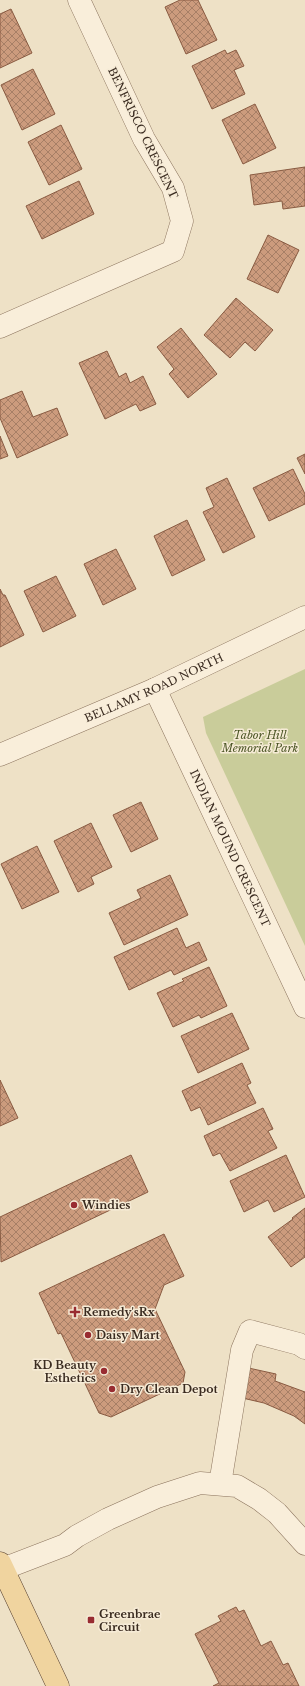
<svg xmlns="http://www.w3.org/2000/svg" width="305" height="1686" viewBox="0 0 305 1686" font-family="'Libre Baskerville',serif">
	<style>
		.park { fill: #c9cc9a }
		.building { fill: url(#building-cross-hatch); stroke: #895b42 }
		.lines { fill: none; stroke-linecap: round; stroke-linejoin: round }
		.minor-casing { stroke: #8a725c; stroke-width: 23 }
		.major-casing { stroke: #584130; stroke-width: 23 }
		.minor { stroke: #f9eeda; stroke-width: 22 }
		.major { stroke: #f0d49f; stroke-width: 22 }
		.poi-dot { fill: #982c31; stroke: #f6ebd6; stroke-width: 1.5 }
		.labels { text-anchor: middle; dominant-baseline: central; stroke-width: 3; stroke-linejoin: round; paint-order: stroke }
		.street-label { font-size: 11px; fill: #3a2b20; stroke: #f6ebd6 }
		.park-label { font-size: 11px; font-style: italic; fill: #4c5626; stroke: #f6ebd6 }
		.poi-label { font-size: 11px; font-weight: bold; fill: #3a2b20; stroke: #f6ebd6; text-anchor: start }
	</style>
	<defs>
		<pattern id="building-cross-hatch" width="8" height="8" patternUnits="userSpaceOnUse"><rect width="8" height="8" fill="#cc9b7d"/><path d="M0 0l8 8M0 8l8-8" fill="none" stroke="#a77f66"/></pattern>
	</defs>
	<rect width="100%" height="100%" fill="#eee1c6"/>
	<polygon class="park" points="305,669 305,946 206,733 203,717"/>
	<g class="building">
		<polygon points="180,0 198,0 217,40 186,54 165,7"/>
		<polygon points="11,9 32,53 0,68 0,14"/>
		<polygon points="225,50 227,54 236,50 244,66 234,70 245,94 212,109 192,66"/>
		<polygon points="33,69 55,114 22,130 1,85"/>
		<polygon points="255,104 276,148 243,164 222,120"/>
		<polygon points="61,125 82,169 49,185 28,142"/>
		<polygon points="305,167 305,206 283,209 282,201 254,205 250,175"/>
		<polygon points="79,181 94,214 42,239 26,206"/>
		<polygon points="268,235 299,250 278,293 247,279"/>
		<polygon points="236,298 273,330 255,351 245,342 230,358 204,335"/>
		<polygon points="181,328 217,374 188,398 169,374 174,369 157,347"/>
		<polygon points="107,351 119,377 126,373 130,383 143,376 156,404 140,411 136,404 105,419 79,363"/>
		<polygon points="22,391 33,417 57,408 68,435 17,458 0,418 0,400"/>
		<polygon points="0,436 8,456 0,459"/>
		<polygon points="305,454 305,474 297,458"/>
		<polygon points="293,469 305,494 305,504 269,521 253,488"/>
		<polygon points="227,478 255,537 223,553 203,512 214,507 206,488"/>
		<polygon points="187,520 205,560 172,576 154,536"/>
		<polygon points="116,549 136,589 103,605 84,564"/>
		<polygon points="56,576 76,616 43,632 24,591"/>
		<polygon points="0,589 3,595 5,595 24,635 0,647"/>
		<polygon points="141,802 158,839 131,852 113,815"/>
		<polygon points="91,823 112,867 91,877 94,884 78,892 54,841"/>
		<polygon points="37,846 59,892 22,909 1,864"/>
		<polygon points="170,875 188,915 124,945 109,913 141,898 137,890"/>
		<polygon points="177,928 186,948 199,942 207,960 174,975 171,970 129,990 114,957"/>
		<polygon points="209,967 227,1006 201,1018 199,1015 173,1027 157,993 184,981 182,979"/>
		<polygon points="232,1013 249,1049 198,1073 181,1036"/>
		<polygon points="242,1063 251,1083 247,1085 256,1103 208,1125 200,1107 191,1111 182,1091"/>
		<polygon points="0,1080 18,1118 0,1126"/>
		<polygon points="263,1108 273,1129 268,1131 277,1148 230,1171 220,1153 213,1156 204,1136"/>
		<polygon points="131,1155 148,1192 1,1262 0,1217"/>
		<polygon points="286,1155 305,1197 274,1212 268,1200 244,1212 230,1181"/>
		<polygon points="305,1208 305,1257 291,1267 268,1237 293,1219 292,1218"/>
		<polygon points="164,1234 184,1276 164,1285 155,1309 185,1372 183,1383 111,1417 99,1413 61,1333 58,1334 39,1293"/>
		<polygon points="244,1367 276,1374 275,1381 305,1392 305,1424 294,1416 264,1403 238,1397"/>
		<polygon points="236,1607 239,1612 244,1610 261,1646 271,1641 283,1665 288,1663 299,1686 213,1686 219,1683 195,1634 221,1621 218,1616"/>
	</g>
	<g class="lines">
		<g class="minor-casing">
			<g id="minor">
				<polyline points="0,327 173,251 182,221 173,188 144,139 79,0"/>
				<path id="s1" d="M155,689L305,1007"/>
				<path id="s2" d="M0,755L155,689L305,617"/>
				<polyline points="220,1484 242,1350 250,1331 299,1344 305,1348"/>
				<polyline points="0,1570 65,1545 77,1536 108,1519 157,1497 200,1483 237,1486 259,1499 277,1513 305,1544"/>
			</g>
		</g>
		<g class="major-casing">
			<polyline id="major" points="0,1563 58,1686"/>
		</g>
		<use href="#minor" class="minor"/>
		<use href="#major" class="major"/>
	</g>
	<g class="poi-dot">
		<circle cx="74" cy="1205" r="4"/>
		<path d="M73 1306h4v4h4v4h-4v4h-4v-4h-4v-4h4z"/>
		<circle cx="88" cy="1335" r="4"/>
		<circle cx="104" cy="1371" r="4"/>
		<circle cx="112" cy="1389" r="4"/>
		<rect x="87" y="1616" width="8" height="8" rx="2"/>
	</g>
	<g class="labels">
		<g class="street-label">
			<text transform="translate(143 133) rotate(64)">BENFRISCO CRESCENT</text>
			<text stroke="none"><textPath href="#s2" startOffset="168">BELLAMY ROAD NORTH</textPath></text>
			<text stroke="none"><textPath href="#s1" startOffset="176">INDIAN MOUND CRESCENT</textPath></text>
		</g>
		<g class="park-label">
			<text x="260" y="735">Tabor Hill<tspan x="260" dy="13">Memorial Park</tspan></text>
		</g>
		<g class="poi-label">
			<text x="82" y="1205">Windies</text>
			<text x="83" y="1312">Remedy'sRx</text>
			<text x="96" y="1335">Daisy Mart</text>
			<text x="96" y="1365" text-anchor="end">KD Beauty<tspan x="96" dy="13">Esthetics</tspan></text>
			<text x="120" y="1389">Dry Clean Depot</text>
			<text x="99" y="1614">Greenbrae<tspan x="99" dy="13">Circuit</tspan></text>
		</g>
	</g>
</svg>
